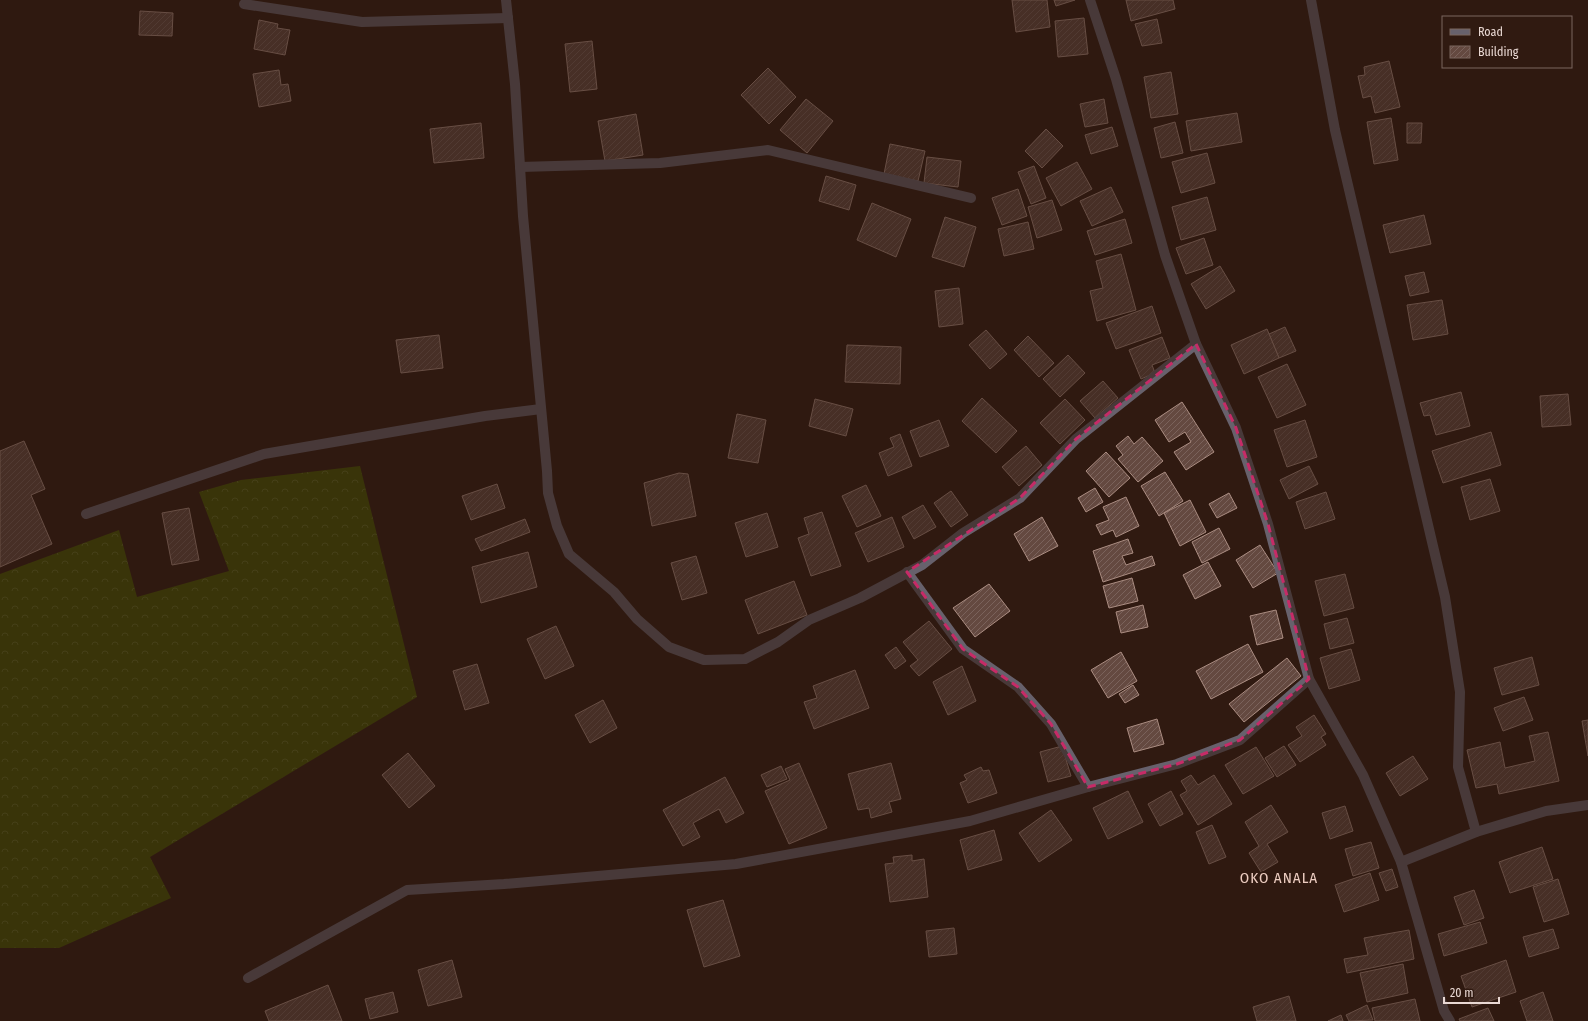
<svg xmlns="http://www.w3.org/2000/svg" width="1588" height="1021" viewBox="0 0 1588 1021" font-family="'Fira Sans Condensed',sans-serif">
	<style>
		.forest { fill: url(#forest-crowns) }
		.building { fill: url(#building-hatch); stroke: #ab8d82 }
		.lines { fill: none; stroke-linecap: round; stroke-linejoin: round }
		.minor { stroke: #67616c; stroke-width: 10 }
		.marked { fill: none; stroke: #c62b67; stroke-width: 3; stroke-dasharray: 8 5; stroke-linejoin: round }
		.labels { text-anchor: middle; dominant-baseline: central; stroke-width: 4; stroke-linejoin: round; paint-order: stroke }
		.quarter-label { font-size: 15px; letter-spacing: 1px; fill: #edcdc1; stroke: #301a11 }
	</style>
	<defs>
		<pattern id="forest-crowns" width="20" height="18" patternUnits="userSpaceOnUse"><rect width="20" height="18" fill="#465600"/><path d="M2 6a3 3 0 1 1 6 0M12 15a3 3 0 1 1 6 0" fill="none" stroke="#616e24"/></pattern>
		<pattern id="building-hatch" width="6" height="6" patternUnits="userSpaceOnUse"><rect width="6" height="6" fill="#644940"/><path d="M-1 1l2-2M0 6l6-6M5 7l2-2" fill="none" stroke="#7a625b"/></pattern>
	</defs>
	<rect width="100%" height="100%" fill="#301a11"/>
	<polygon class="forest" points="360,466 417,697 150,857 171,898 59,948 0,948 0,574 119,530 137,597 229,571 199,492 241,480"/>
	<g class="building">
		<polygon points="1012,0 1047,0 1050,27 1016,32"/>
		<polygon points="1054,0 1075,0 1056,6"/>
		<polygon points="1126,0 1173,0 1175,9 1131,21"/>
		<polygon points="140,11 173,13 172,36 139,35"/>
		<polygon points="1084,18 1088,54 1058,57 1055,21"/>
		<polygon points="1157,19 1162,43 1142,46 1135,24"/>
		<polygon points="259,20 278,24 277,28 290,30 285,55 254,49"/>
		<polygon points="592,41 597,89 570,92 565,44"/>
		<polygon points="1389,61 1400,107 1375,113 1371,96 1363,98 1358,76 1365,75 1364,67"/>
		<polygon points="768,68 796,97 769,124 741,95"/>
		<polygon points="279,70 281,85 288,84 291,101 259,107 253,74"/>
		<polygon points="1171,72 1178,114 1151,118 1144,77"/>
		<polygon points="806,99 833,121 807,153 780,130"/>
		<polygon points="1104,99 1108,123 1085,127 1080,104"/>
		<polygon points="1237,113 1242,142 1191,151 1186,121"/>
		<polygon points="636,114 643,155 605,161 598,121"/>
		<polygon points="1391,118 1398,160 1374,164 1367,122"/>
		<polygon points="1175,122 1183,153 1161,158 1154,128"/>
		<polygon points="481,123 484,158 434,163 430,129"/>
		<polygon points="1407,123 1422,123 1421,143 1407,143"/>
		<polygon points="1112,127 1118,146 1091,154 1085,135"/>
		<polygon points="1046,129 1063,146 1042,168 1025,151"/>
		<polygon points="890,144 925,151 918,181 884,174"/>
		<polygon points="1207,153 1215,183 1181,193 1172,162"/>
		<polygon points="927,157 961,161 958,187 924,183"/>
		<polygon points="1077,162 1092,189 1061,206 1046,178"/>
		<polygon points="1034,166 1046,198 1031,204 1018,172"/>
		<polygon points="826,176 856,185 849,210 819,201"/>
		<polygon points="1111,187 1123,212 1092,226 1080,201"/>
		<polygon points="1018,189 1027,216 1002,225 992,198"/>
		<polygon points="1207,197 1216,230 1181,240 1172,207"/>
		<polygon points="1052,200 1062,230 1037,238 1028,207"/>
		<polygon points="872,203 911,219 896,257 857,240"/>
		<polygon points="1424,215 1431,244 1390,253 1383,225"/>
		<polygon points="945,217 976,227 964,267 932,257"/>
		<polygon points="1125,219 1132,243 1095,255 1087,231"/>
		<polygon points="1028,222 1034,249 1004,256 998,229"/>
		<polygon points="1204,238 1213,265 1186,274 1176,248"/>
		<polygon points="1121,254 1136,310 1097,321 1090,291 1103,288 1096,261"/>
		<polygon points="1220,266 1235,291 1206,309 1191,284"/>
		<polygon points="1424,272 1429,292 1410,296 1405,276"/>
		<polygon points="959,288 963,324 939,327 935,291"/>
		<polygon points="1442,300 1448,334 1413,340 1407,305"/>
		<polygon points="1152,306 1161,333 1116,349 1106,323"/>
		<polygon points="1285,327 1296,351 1279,358 1269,334"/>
		<polygon points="1267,329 1279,358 1244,374 1231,345"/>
		<polygon points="986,330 1007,354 990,369 969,345"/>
		<polygon points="439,335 443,368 401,373 396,340"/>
		<polygon points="1028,336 1054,363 1039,377 1014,350"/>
		<polygon points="1162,337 1170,358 1152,365 1155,373 1141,379 1129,350"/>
		<polygon points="847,345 901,347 900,384 845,382"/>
		<polygon points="1068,355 1085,373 1060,397 1043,379"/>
		<polygon points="1287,364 1306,405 1277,418 1258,377"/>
		<polygon points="1103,381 1118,398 1095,418 1080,401"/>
		<polygon points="1461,392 1470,426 1436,435 1430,415 1424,416 1420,403"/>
		<polygon points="1568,394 1571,425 1542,427 1540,396"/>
		<polygon points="982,398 1017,431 996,453 962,421"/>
		<polygon points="815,399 853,409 846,436 809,426"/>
		<polygon points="1065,399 1085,420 1060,444 1040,423"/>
		<polygon points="1182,402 1214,452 1186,470 1174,452 1191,442 1185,432 1169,442 1155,420"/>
		<polygon points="737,414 766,420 758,463 728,458"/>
		<polygon points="939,420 949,446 920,457 910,431"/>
		<polygon points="1305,420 1317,457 1287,467 1274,430"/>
		<polygon points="1491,432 1501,465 1443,483 1432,451"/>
		<polygon points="900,434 912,466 888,476 879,453 894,447 890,438"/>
		<polygon points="1128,436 1134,444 1142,437 1163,461 1138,482 1118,459 1123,455 1116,446"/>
		<polygon points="24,441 45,489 31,495 52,544 0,567 0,451"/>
		<polygon points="1026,446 1042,465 1019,486 1002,467"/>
		<polygon points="1106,452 1130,478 1109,497 1086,471"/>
		<polygon points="1309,466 1318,484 1289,499 1280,480"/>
		<polygon points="1165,472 1183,501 1159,516 1141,486"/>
		<polygon points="679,473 688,474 696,516 652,526 644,483"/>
		<polygon points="1490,479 1500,511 1470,520 1461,487"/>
		<polygon points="497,484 505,508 471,520 462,496"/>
		<polygon points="866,485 881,516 857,527 842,496"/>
		<polygon points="1095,488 1103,502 1086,512 1078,498"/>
		<polygon points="951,491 968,515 951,527 934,503"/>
		<polygon points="1326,492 1335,519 1305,529 1296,502"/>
		<polygon points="1229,493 1237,508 1217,518 1209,504"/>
		<polygon points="1126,497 1139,526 1116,537 1113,530 1101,535 1096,525 1109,520 1103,507"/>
		<polygon points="1190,500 1206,532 1180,546 1164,513"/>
		<polygon points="923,505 936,527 914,539 902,517"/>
		<polygon points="189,508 199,560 172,565 162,513"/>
		<polygon points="822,512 841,566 811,576 798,538 809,534 804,518"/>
		<polygon points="767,513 778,547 746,557 735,523"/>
		<polygon points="892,517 904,547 868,562 855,533"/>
		<polygon points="1042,517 1058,546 1029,561 1014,534"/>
		<polygon points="525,519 530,532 481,551 475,539"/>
		<polygon points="1219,528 1230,549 1202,563 1192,542"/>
		<polygon points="1128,539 1133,553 1122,556 1126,565 1152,556 1155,565 1103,582 1093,551"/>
		<polygon points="1260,545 1278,573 1253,588 1236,560"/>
		<polygon points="528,552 537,587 481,603 472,567"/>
		<polygon points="696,556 707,593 682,600 671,563"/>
		<polygon points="1208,562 1221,586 1195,599 1183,575"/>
		<polygon points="1345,574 1354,608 1324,616 1315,581"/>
		<polygon points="1132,578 1138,601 1109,608 1103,586"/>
		<polygon points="794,581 807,615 758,634 745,600"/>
		<polygon points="989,584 1010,611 975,637 953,608"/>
		<polygon points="1143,605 1148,627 1121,633 1116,612"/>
		<polygon points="1276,610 1283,638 1257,645 1250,616"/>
		<polygon points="1347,618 1354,643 1330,649 1324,624"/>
		<polygon points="929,621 952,649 919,676 910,666 918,660 903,642"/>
		<polygon points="556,626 574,666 545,679 527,639"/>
		<polygon points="1248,644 1263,672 1211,699 1196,671"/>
		<polygon points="896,647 906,661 895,669 885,655"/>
		<polygon points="1351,649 1360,680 1329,689 1320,658"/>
		<polygon points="1121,652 1137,681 1108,698 1091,670"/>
		<polygon points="1532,657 1539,685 1502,695 1494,668"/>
		<polygon points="1287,658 1301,676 1244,722 1229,704"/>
		<polygon points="477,664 489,703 465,710 453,671"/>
		<polygon points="962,666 976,701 948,715 933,682"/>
		<polygon points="855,670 869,708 814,729 804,702 817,698 813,686"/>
		<polygon points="1133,685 1139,695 1125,703 1119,694"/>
		<polygon points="1524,697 1533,720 1503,731 1494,708"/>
		<polygon points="603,700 617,728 590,743 575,715"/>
		<polygon points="1314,715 1326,734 1321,737 1326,745 1300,762 1288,745 1302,736 1296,727"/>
		<polygon points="1157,719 1164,744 1134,752 1127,728"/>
		<polygon points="1588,720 1588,756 1582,721"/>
		<polygon points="1548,732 1559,781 1499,794 1497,784 1476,788 1467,750 1500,742 1505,768 1535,761 1529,736"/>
		<polygon points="1062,746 1071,776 1048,782 1040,752"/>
		<polygon points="1284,746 1296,765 1277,777 1265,758"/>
		<polygon points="1256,747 1274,776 1243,794 1225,765"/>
		<polygon points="408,753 435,786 409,808 382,775"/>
		<polygon points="1413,756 1428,779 1400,796 1386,773"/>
		<polygon points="799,763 827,828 789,844 765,791 790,780 785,769"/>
		<polygon points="891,763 901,799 889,802 892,812 871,818 869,808 858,810 848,774"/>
		<polygon points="781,766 787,779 767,787 761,775"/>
		<polygon points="981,767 983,771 989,770 997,793 968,803 960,783 967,780 964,775"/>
		<polygon points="1191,775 1198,785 1214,775 1232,804 1198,825 1180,795 1187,791 1181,781"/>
		<polygon points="725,777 744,813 726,823 719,809 693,823 700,837 683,846 663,810"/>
		<polygon points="1128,791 1143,822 1108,839 1093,808"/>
		<polygon points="1171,791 1183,814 1160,826 1148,804"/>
		<polygon points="1271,805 1288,832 1267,844 1278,862 1261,872 1249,853 1259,846 1245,822"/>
		<polygon points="1345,806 1353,831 1330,839 1322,813"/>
		<polygon points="1051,810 1072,840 1039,862 1019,833"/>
		<polygon points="1212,825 1226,857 1209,864 1196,832"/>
		<polygon points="994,830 1002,860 968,870 960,840"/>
		<polygon points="1371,842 1379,868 1353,876 1345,849"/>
		<polygon points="1542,847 1553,879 1510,893 1499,862"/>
		<polygon points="912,855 912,861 924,859 928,897 890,902 885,864 894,863 893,857"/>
		<polygon points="1392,869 1398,887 1386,891 1379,873"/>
		<polygon points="1370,873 1379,900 1344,912 1335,885"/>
		<polygon points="1558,879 1569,914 1544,922 1533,887"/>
		<polygon points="1474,890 1484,918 1464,925 1454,897"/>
		<polygon points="723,900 740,956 704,967 687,910"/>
		<polygon points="1480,922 1487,943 1444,956 1438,934"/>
		<polygon points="954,928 957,954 929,957 926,931"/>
		<polygon points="1553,929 1559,948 1529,957 1523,937"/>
		<polygon points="1409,930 1414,959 1347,973 1344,959 1368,955 1364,938"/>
		<polygon points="452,960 462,997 428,1006 418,970"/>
		<polygon points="1506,960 1516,992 1472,1007 1461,976"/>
		<polygon points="1403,964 1408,993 1367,1002 1360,973"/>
		<polygon points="328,985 342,1021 269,1021 265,1011"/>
		<polygon points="393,992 398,1012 370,1019 365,999"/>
		<polygon points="1543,992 1553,1021 1527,1021 1520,1001"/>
		<polygon points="1289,996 1296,1021 1257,1021 1253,1007"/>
		<polygon points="1415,999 1420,1021 1375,1021 1372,1008"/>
		<polygon points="1367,1005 1373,1020 1349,1021 1346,1015"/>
		<polygon points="1488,1008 1494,1021 1460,1021 1459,1019"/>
		<polygon points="1341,1015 1343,1021 1328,1021"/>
	</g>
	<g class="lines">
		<g class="minor">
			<polyline points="506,0 515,84 523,216 547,471 548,493 557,526 569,554 614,592 637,619 669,647 704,660 745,659 778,642 809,620 860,598 922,565 963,533 1020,498 1076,439 1196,344"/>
			<polyline points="1090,0 1116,79 1165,255 1196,344 1236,428 1268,524 1309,679 1363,775 1401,862 1444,1011 1450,1021"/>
			<polyline points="1311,0 1335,130 1445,597 1460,692 1458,767 1476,832"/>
			<polyline points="244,4 362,22 508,18"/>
			<polyline points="520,167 660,163 768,150 971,198"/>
			<polyline points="86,514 264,454 485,416 541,409"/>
			<polyline points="907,572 963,649 1018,687 1051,724 1088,787"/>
			<polyline points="1401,862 1476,832 1546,811 1588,805"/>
			<polyline points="248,978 407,890 504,884 736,864 970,821 1088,787 1177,764 1240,740 1309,679"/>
		</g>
	</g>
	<path d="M0 0H1588V1021H0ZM1196,344L1236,428L1268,524L1309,679L1240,740L1177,764L1088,787L1051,724L1018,687L963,649L907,572L1020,498L1076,439Z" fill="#301a11" fill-opacity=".55" fill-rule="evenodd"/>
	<path class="marked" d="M1196,344L1236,428L1268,524L1309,679L1240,740L1177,764L1088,787L1051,724L1018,687L963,649L907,572L1020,498L1076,439Z"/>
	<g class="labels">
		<g class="quarter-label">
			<text x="1279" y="878">OKO ANALA</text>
		</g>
	</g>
	<rect x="1442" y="16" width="130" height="52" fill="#301a11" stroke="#7a665f"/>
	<rect x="1450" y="29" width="20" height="6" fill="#67616c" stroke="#7a665f"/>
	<text x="1478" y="36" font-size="12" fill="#e9d8d3">Road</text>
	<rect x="1450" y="46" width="20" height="12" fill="url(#building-hatch)" stroke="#7a665f"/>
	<text x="1478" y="56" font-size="12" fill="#e9d8d3">Building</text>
	<path d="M1444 997v6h55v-6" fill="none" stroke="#e9d8d3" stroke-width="2"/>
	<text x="1450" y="997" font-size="12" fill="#e9d8d3" stroke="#301a11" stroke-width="3" paint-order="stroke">20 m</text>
</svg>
